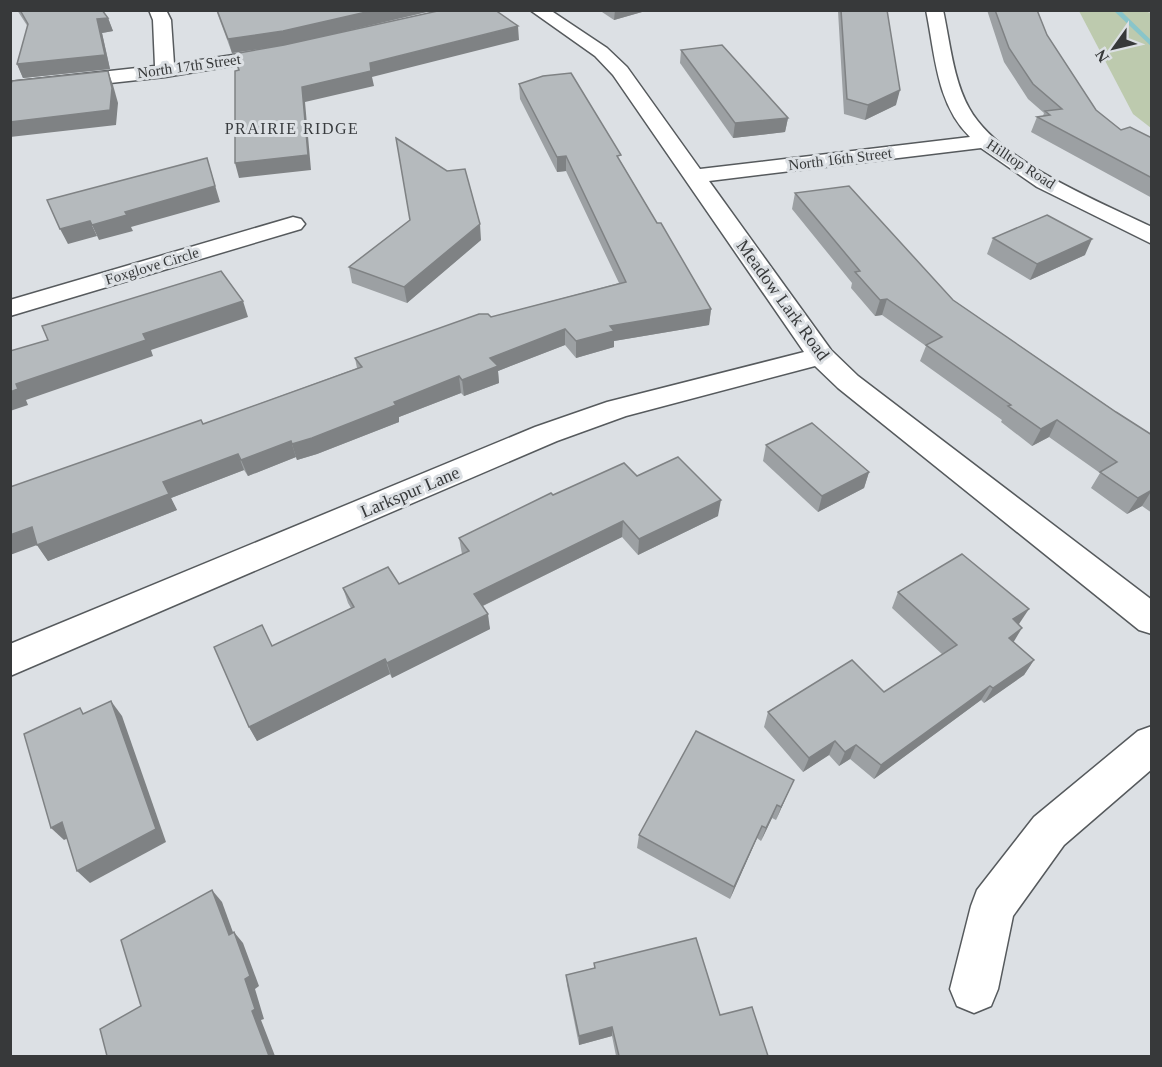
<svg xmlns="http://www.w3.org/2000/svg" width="1162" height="1067" viewBox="0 0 1162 1067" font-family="Georgia,serif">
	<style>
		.green { fill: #bdcaae }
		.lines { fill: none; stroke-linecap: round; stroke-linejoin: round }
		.stream { fill: #89c5ca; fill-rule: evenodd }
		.minor-casing { stroke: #565a5d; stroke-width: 3 }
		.minor { fill: #fff; fill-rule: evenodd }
		.wall { fill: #9ca0a3 }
		.shaded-wall { fill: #7f8284 }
		.building { fill: #b5babd; stroke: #7f8284; stroke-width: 1.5 }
		.labels { text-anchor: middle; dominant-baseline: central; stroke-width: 6; stroke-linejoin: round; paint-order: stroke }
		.far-street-label { font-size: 15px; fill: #37393a; stroke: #dce0e4 }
		.far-neighbourhood-label { font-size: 16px; letter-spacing: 1.5px; fill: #383b3e; stroke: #dce0e4 }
		.street-label { font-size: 18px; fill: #37393a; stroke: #dce0e4 }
	</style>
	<rect width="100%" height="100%" fill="#dce0e4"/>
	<polygon class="green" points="1144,11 1151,13 1151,128 1133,114 1079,11"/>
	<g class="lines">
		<polygon class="stream" points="1113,10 1120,10 1152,41 1152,47"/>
		<g class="minor-casing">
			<g id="minor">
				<polygon points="149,10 166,10 171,20 174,64 280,48 289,53 280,58 165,77 10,94 10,82 155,66 153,20"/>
				<path d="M530,10H550L607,48L627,67L700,169L970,137C936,104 935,53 926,10H943C950,42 953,79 969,108C998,161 1098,201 1152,227V244L1037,187L981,148L709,181L831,350L858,376L1152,600V634L1139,630L838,388L815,366L626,416L557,441L10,676V644L535,427L607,402L804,352L613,75L595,56Z"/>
				<polygon points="293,217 301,219 305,224 301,229 10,316 10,300"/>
				<polygon points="1152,726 1152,769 1064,845 1013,916 998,989 991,1006 974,1013 957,1006 950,989 971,906 977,890 1034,817 1138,731"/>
			</g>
		</g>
		<use href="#minor" class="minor"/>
	</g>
	<g class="wall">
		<polygon points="17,10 102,10 108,18 113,31 102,33 110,69 23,78 17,64 28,27"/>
		<polygon points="216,10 435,10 287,45 232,53"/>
		<polygon points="599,10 649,10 614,20"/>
		<polygon points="834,10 887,10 896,105 865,120 844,114 838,11"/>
		<polygon points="987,10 1037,10 1047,35 1096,110 1121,130 1152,138 1152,198 1031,132 1037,117 1043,116 1044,113 1028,99 1004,62"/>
		<polygon points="681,50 788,118 785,132 733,138 680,63"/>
		<polygon points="519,84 621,162 657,223 711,309 709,325 614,341 614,347 576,358 565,345 498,371 499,383 464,396 461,393 399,417 399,422 317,454 297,460 296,457 248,476 244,470 171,498 177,510 48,561 37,545 203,424 357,368 355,358 491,317 619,283 566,171 557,172 520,99"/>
		<polygon points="795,193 953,300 1116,412 1152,435 1152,513 1142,506 1127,514 1091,488 1100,473 1049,437 1032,446 1001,422 1002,420 920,361 926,346 882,315 875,316 851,288 852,283 792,209"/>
		<polygon points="993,238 1085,255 1030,280 987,254"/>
		<polygon points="481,240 407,303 352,283 349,267"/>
		<polygon points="766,445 869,472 864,488 818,512 763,461"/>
		<polygon points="637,476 718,516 638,555 622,537 483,606 490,629 392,678 390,674 257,741 249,727 272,646 351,608 348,603 343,588 399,584 462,554 459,538 553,495"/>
		<polygon points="898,592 1019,625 1013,642 1034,660 1024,675 984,703 981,700 874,779 850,759 839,766 829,755 803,772 764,727 768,712 884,692 943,655 892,608"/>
		<polygon points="788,793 776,820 772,818 761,841 757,838 730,899 637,848 639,835"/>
		<polygon points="594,963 720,1015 768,1056 616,1056 612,1036 579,1045 567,985 566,975 594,968"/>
	</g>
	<g class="shaded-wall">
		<polygon points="375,10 435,10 287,45 232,53 228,39"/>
		<polygon points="615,10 649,10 614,20"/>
		<polygon points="108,18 113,31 102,33 110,69 23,78 17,64 97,19"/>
		<polygon points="518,26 519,40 372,77 374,86 305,102 311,170 239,178 235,163 302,87 370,63"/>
		<polygon points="108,71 113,85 118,103 116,125 10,137 10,122"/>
		<polygon points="900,90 896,105 865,120 868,105"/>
		<polygon points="788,118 785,132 733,138 735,123"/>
		<polygon points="566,156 566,171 557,172 557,157"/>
		<polygon points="207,158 220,202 131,227 133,231 99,240 92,225 125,212"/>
		<polygon points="90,221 97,236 68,244 60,229"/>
		<polygon points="480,224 481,240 407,303 404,287"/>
		<polygon points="1092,239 1085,255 1030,280 1037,264"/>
		<polygon points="887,299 882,315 875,316 880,300"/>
		<polygon points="243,301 248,317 151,350 153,356 26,400 28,405 10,411 10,392 16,384 143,334"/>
		<polygon points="711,309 709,325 614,341 614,347 576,358 576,341 610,326"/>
		<polygon points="565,329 565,345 498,371 499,383 464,396 462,380 490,358"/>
		<polygon points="459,376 461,393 399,417 399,422 317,454 297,460 292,444 394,402"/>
		<polygon points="1057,420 1049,437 1032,446 1041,429"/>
		<polygon points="291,441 296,457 248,476 241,460"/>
		<polygon points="238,454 244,470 171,498 177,510 48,561 37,545 10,555 10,535 163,482"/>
		<polygon points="869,472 864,488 818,512 822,496"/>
		<polygon points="1152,490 1142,506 1127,514 1138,498"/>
		<polygon points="721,500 718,516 638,555 639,539"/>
		<polygon points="623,521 622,537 476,609 474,594"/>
		<polygon points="1029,609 1019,624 1004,635 1013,619"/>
		<polygon points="488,614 490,629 392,678 387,663"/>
		<polygon points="1022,628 1013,643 1009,638"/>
		<polygon points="385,659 390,674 257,741 249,727"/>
		<polygon points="1034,660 1024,675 984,703 993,688"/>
		<polygon points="990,686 981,700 874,779 881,765"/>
		<polygon points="111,701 122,716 166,842 90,883 77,871"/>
		<polygon points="835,741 829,755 803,772 809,758"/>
		<polygon points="856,745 850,759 839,766 845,752"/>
		<polygon points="794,780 788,793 776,820 781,807"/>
		<polygon points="777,805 772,818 761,841 766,828"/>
		<polygon points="62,822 75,835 64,840 51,828"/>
		<polygon points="762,826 757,838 730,899 734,887"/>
		<polygon points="212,890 222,902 238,946 229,935"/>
		<polygon points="234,932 243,943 259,986 255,989 264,1019 261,1020 275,1056 269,1056 252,1011"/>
		<polygon points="612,1027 612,1036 579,1045 579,1036"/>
	</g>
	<g class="building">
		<polygon points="20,10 102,10 108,18 97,19 105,55 17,64 28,24"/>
		<polygon points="217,10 375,10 283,31 228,39"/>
		<polygon points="442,10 495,10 518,26 370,63 371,71 302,87 308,155 235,163 235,71 239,70 233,54 284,45"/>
		<polygon points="841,10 887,10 900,90 868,105 847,99"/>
		<polygon points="995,10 1037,10 1047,35 1096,110 1121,130 1130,127 1152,138 1152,178 1037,117 1050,115 1045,111 1062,109 1033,84 1009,48"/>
		<polygon points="722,45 788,118 735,123 681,50"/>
		<polygon points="108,71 112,88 110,110 10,122 10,87 12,81"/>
		<polygon points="571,73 621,155 617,156 657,223 661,223 711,309 610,326 614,331 576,341 565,329 490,358 498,366 462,380 459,376 394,402 396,405 312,438 292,444 291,441 241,460 238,454 163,482 169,494 37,545 32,527 10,535 10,487 201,420 203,424 362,367 355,358 479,314 488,314 491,317 626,282 566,156 557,157 519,84 543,76"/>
		<polygon points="396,138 447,171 465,169 480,224 404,287 349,267 410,220"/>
		<polygon points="207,158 215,186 125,212 127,215 92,225 90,221 60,229 47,200"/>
		<polygon points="849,186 953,300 1116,412 1152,435 1152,490 1138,498 1100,472 1117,462 1057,420 1041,429 1008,406 1011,405 926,345 942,337 887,299 880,300 855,272 860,271 795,193"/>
		<polygon points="1047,215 1092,239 1037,264 993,238"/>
		<polygon points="221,271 243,301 143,334 146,340 16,384 18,389 10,392 10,351 48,340 42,326"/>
		<polygon points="812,423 869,472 822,496 766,445"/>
		<polygon points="678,457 721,500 639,539 623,521 474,594 488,614 387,663 385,659 249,727 214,647 262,625 272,646 354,607 343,588 388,567 399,584 469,551 459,538 551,493 553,495 624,463 637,476"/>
		<polygon points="962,554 1029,609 1013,619 1022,628 1009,638 1034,660 993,688 990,686 881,765 856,745 845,752 835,741 809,758 768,712 852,660 884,692 957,645 898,592"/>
		<polygon points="111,701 156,829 77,871 62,822 51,828 24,734 80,708 83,714"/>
		<polygon points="696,731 794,780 781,807 777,805 766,828 762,826 734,887 639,835"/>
		<polygon points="212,890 229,935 234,932 250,976 245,979 255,1009 252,1011 269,1056 107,1056 100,1029 141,1006 121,940"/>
		<polygon points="696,938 720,1015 752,1007 768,1056 619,1056 612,1027 579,1036 566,975 595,968 594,963"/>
	</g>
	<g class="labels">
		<g class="far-street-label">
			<text transform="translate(189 66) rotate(-8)">North 17th Street</text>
			<text transform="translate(840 159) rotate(-7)">North 16th Street</text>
			<text transform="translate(1021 164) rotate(33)">Hilltop Road</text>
			<text transform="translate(152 266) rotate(-17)">Foxglove Circle</text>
		</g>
		<g class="far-neighbourhood-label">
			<text x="292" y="128">PRAIRIE RIDGE</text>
		</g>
		<g class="street-label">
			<text transform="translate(783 300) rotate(54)">Meadow Lark Road</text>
			<text transform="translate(410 492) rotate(-23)">Larkspur Lane</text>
		</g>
	</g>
	<rect width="1162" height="1067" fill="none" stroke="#37393a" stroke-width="24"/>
	<g transform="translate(1114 48) rotate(236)" stroke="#dce0e4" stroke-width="4.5" paint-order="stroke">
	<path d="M0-4.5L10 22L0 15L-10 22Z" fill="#37393a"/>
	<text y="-9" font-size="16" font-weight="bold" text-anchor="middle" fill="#37393a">N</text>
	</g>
</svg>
